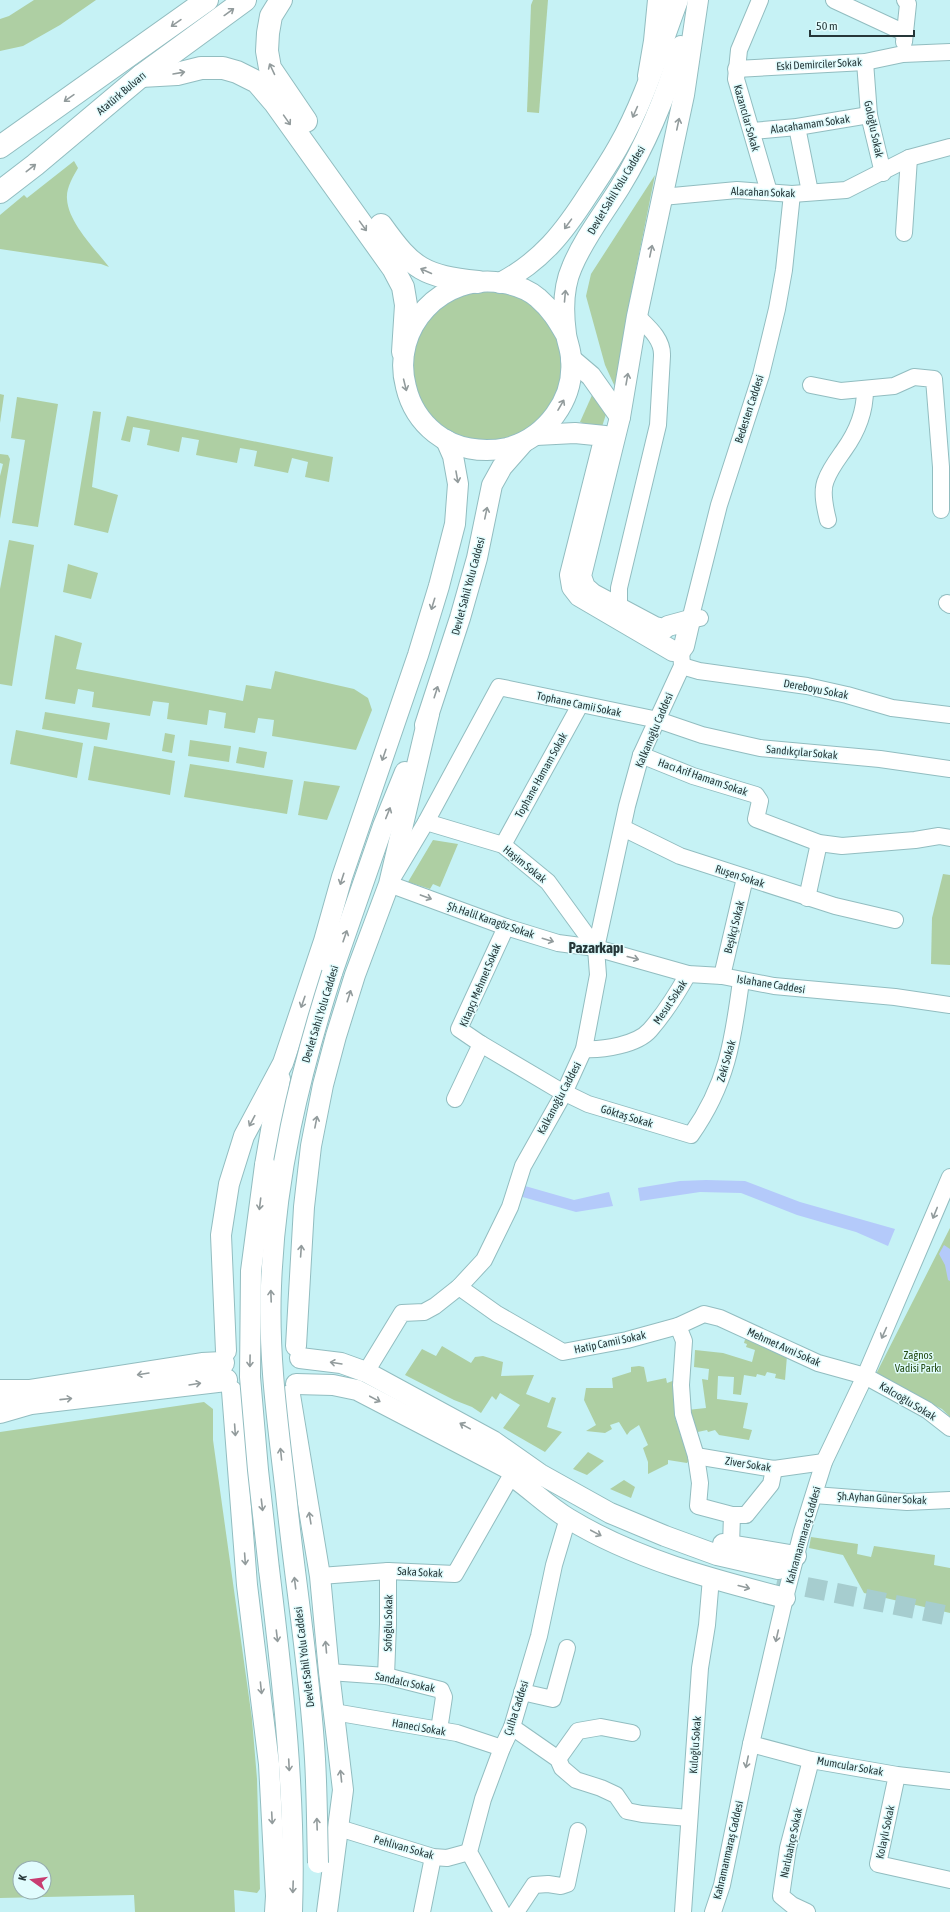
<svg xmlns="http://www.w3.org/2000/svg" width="950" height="1912" viewBox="0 0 950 1912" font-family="'Asap Condensed',sans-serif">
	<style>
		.green { fill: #aecfa3; fill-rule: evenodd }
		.water { fill: #b4cafa }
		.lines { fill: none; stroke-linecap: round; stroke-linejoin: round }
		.major-tunnel { stroke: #a6cdcf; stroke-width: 20; stroke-dasharray: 20 10; stroke-linecap: butt }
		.minor-casing { stroke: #92bdc0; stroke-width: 18 }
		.major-casing { stroke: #92bdc0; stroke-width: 22 }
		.highway-casing { stroke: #92bdc0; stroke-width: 24 }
		.minor { stroke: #fff; stroke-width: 16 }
		.major { stroke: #fff; stroke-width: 20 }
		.highway { stroke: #fff; stroke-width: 22 }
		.major-bridge-casing { stroke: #92bdc0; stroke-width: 22; stroke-linecap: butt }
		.major-bridge { stroke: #fff; stroke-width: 20 }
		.oneway { stroke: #929b9c }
		.labels { text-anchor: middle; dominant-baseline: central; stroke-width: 3; stroke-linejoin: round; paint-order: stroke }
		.street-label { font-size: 11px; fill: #263739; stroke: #e1fcfd }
		.park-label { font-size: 11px; fill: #234b12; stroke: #e1fcfd }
		.district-label { font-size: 15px; font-weight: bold; fill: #263739; stroke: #e1fcfd }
	</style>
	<rect width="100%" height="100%" fill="#c6f2f5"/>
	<g class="green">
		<polygon points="34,0 96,0 60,25 23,46 0,51 0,19 9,16"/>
		<polygon points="533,0 548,0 539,113 527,112 531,5"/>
		<path d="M74,161L78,168C73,177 66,188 67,199C68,222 95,249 109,267L101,264L0,249V215L24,195L27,198Z"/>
		<polygon points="655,175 627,314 615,387 605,365 586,296 591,274"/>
		<polygon points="511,290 553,322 566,373 545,420 501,444 452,438 417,402 409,353 418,327 458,292"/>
		<polygon points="593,393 607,411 601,430 580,422"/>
		<polygon points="0,394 4,395 0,423"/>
		<polygon points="17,397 58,404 38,527 12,523 25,440 11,438"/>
		<polygon points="93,411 101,412 92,487 118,495 108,533 74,525"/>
		<polygon points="127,416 333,457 329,482 305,477 308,462 292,458 288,473 254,466 257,451 240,448 237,463 196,455 199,440 182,437 179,452 147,445 150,430 133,427 130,442 121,440"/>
		<polygon points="0,454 8,455 10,459 0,519 0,476 3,464 0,463"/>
		<polygon points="9,540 34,545 12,686 0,684 0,589"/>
		<polygon points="68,564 98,573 91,599 63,592"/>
		<polygon points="55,635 82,643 76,669 243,701 246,685 271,689 275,671 354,689 368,698 372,710 356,750 272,736 274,720 258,718 255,733 224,728 226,713 209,710 207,725 167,719 169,703 153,701 150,716 92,707 94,692 78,689 75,704 45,699"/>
		<polygon points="45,712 110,723 107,740 42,729"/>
		<polygon points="16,730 83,743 77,778 10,764"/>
		<polygon points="165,733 175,735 172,753 162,751"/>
		<polygon points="190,740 231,746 229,762 188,756"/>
		<polygon points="94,746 175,761 170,795 88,780"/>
		<polygon points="239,747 267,752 264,768 236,763"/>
		<polygon points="190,764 293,780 287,814 184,797"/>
		<polygon points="304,781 340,786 327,820 298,815"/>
		<polygon points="433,840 458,844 440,887 433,884 430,889 408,882"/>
		<polygon points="943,874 950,875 950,965 931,964 932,918"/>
		<polygon points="950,1228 950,1417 942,1409 875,1376"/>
		<polygon points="746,1336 787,1356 785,1380 775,1378 776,1374 767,1372 765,1376 757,1374 756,1377 744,1375 741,1395 733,1394 734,1377 718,1376 717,1399 748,1403 743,1428 752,1430 749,1440 719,1435 715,1430 708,1432 707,1430 693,1433 687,1410 706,1408 702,1379 708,1380 709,1369 694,1367 695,1350 723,1353 752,1362 755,1350 746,1347 747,1344 744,1343"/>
		<polygon points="442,1346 471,1363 475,1357 483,1356 503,1362 501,1376 534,1375 526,1394 549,1403 552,1397 556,1398 547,1427 562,1432 545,1452 503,1428 520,1405 500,1393 496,1400 492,1396 481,1413 472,1407 454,1400 405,1375 422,1349 436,1356"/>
		<polygon points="639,1366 644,1367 647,1382 666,1378 667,1383 678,1379 675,1418 690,1459 687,1463 668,1460 668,1464 648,1474 648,1462 643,1448 648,1445 639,1425 630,1431 627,1435 619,1422 610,1425 612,1429 605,1433 586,1431 596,1425 584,1400 586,1388 613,1388 612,1378 631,1372 631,1367"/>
		<path d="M204,1402L213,1409V1440L252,1719L257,1779L260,1889L257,1893L234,1890L235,1912H135L134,1895L0,1898V1432ZM20,1868H44V1892H20Z"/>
		<polygon points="588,1452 604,1461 587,1475 573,1469"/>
		<polygon points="624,1480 635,1487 631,1498 610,1489"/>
		<polygon points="811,1537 858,1544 857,1554 871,1557 874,1546 935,1555 934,1565 950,1568 950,1613 864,1593 843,1555 809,1548"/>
	</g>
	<g class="water">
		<polygon points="706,1180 745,1181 800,1202 895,1229 888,1246 856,1232 797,1215 741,1193 700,1192 640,1201 638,1188 680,1181"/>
		<polygon points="525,1186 574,1200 609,1192 613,1206 576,1212 519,1196"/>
		<polygon points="944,1245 950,1249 950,1281 948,1280 945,1265 939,1254"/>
	</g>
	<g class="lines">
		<polyline class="major-tunnel" points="777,1581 950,1616"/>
		<g class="minor-casing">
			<g id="minor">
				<polyline points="760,0 739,50 736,79 769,192"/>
				<polyline points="834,0 905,33"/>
				<polyline points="904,42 908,4 905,0"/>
				<polyline points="865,62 869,115 883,173"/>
				<polyline points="736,69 865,62 903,54 950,52"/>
				<polyline points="797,127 810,192"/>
				<polyline points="752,131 797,127 869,115"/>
				<polyline points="662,197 737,190 792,194 846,190 909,158 950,147"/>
				<polyline points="904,233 909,158"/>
				<polyline points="811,385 841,391 894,386 914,377 934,379 941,467 941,510"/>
				<path d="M828,520C825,508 821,491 826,480C830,469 837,460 844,450C857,432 865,413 865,390"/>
				<polyline points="947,603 950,605"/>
				<path d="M619,608V588L658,425L662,356C663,339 648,327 637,316"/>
				<polyline points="700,618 690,620 719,505 761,375 777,309 784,270 792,194"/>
				<polyline points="682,666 699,671 807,686 847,695 892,708 950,715"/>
				<polyline points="641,755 693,776 756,795 760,801 756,819 819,843 842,846 915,840 939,836 950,838"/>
				<polyline points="950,769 880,759 760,748 702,735 658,720 499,687 426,822 389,884 506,927 558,943 596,948 688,974 722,976 774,986 895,997 950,1005"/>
				<polyline points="426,822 503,845 548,882 596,948"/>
				<polyline points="623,828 680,856 835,906 895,920"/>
				<polyline points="503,845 580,705"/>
				<polyline points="807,898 819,843"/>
				<polyline points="722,976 745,878"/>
				<path d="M481,1044L557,1089L588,1104L691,1135C727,1084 733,1041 741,981"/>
				<path d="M584,1049C603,1050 637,1045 650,1030C664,1014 678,992 688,974"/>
				<polyline points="455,1099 481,1044 459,1029 506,927"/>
				<polyline points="459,1287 497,1314 563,1352 627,1340 678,1326 704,1314 720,1318 818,1363 865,1376 927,1410 950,1428"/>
				<polyline points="678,1326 684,1341 681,1385 683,1414 696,1456 700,1483 698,1506 732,1515 731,1545"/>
				<polyline points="366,1372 402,1313 424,1312 435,1306 459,1287 484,1260 510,1207 523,1166 564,1093 584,1049 598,975 596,948 627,806 641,755 682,666 681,650"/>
				<polyline points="696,1456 774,1469 824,1462"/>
				<polyline points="814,1495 907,1502 950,1500"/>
				<polyline points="732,1515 746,1515 771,1484 774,1469"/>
				<polyline points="320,1576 388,1571 455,1574 511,1476"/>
				<polyline points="329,1672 386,1676 441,1690 444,1697 439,1730"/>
				<polyline points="386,1676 388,1624 388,1571"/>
				<polyline points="522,1692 553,1699 567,1648"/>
				<polyline points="334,1712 457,1733 502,1748"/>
				<polyline points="512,1727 558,1759 562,1768 576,1780 601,1788 616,1795 627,1811 642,1814 689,1818"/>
				<polyline points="751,1744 811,1760 897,1775 950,1781"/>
				<polyline points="558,1759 578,1731 601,1727 632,1733"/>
				<polyline points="897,1775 878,1864 950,1880"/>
				<polyline points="339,1828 433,1857 447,1858 469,1852"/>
				<polyline points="422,1912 433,1857"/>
				<polyline points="502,1912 469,1852 483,1799 502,1748 512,1727 539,1636 554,1565 568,1518"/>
				<polyline points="516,1912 534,1885 548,1884 561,1886 567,1884 578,1831"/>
				<polyline points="683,1912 700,1668 707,1625 711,1578"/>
				<polyline points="713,1912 722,1885 751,1744 785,1598 802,1532 824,1462 865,1376 950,1177"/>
				<polyline points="807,1912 792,1905 781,1896 788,1848 811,1760"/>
			</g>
		</g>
		<g class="major-casing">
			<g id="major">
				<path d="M500,283C542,261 564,232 589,193C599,178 609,163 618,147C644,102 660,48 678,0"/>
				<path d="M566,335C558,321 551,309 538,298C529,290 515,285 503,283C443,272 390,327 406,387C410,404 420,421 435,433C455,449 482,453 507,448C546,438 575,399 571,359C571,350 567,342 566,334C563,312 563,287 572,267C584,238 604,213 620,187C647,143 666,96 681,46"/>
				<polyline points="571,359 591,376 620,417"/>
				<polyline points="536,435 575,433 605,436 570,575 572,587 579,596 673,651 681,650 684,646 690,620 668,626 664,629 655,627 593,594 585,587 581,576 620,417 637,316 684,95 698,0"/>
				<polyline points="425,725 460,618 477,558 492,485 502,467 524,442"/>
				<polyline points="332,973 383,826 405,772"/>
				<polyline points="265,1165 280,1079"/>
				<polyline points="296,1346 304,1207 311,1146 323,1085 336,1036 355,975 389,884 429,714"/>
				<polyline points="226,1351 221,1235 229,1184 244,1136 283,1063 324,941 342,877 418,655 439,586 455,524 458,484 453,456 446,440"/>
				<polyline points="300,1358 341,1363 366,1372 493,1441 540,1474 610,1513 665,1536 717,1555 778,1569"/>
				<polyline points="296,1384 333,1385 357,1390 532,1481"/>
				<polyline points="232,1391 247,1585 269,1764 276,1896 275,1912"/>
				<polyline points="290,1395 320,1576 329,1672 343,1790 327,1912"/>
				<path d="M516,1479C534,1492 550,1508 569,1519C635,1559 711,1579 785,1598"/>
				<polyline points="723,1544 796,1556"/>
				<path d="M269,1569C283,1683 296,1797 292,1912"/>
			</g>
		</g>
		<g class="highway-casing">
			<g id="highway">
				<polyline points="281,0 271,16 268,33 267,51 270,68 306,121"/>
				<polyline points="141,76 177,74 201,68 223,68 237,72 257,82 275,103 393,268 403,287 406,305 403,352"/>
				<polyline points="649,76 655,41 659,0"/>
				<polyline points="0,147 207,0"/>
				<polyline points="0,192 35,165 141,76 245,0"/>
				<path d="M381,225C413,270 424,276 478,282"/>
				<polyline points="0,1391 29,1391 202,1364 223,1363"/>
				<polyline points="0,1412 31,1403 226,1380"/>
			</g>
		</g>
		<use href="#minor" class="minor"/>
		<use href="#major" class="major"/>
		<use href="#highway" class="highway"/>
		<g class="major-bridge-casing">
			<g id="major-bridge">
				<polyline points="265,1165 251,1271 250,1377 258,1470 269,1569"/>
				<path d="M318,1863C317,1828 317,1793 315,1759C310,1670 295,1582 286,1494C278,1425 268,1356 271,1286C275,1176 299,1077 332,973"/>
			</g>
		</g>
		<use href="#major-bridge" class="major-bridge"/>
	</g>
	<defs><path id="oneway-shaft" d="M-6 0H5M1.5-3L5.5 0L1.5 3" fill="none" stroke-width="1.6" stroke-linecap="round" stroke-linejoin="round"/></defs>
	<g class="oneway">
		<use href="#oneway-shaft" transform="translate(229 12) rotate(-36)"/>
		<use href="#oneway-shaft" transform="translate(176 23) rotate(145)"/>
		<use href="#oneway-shaft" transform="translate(272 69) rotate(-115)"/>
		<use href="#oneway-shaft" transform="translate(179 73) rotate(-10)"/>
		<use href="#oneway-shaft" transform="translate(69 98) rotate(145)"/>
		<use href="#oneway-shaft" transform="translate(635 112) rotate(114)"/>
		<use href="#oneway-shaft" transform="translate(287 120) rotate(55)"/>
		<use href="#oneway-shaft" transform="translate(678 124) rotate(-78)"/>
		<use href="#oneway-shaft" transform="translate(31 168) rotate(-38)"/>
		<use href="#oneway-shaft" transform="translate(568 224) rotate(126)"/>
		<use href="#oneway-shaft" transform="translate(363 226) rotate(54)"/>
		<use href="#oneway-shaft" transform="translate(651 251) rotate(-78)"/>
		<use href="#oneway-shaft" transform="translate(426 271) rotate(-156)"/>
		<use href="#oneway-shaft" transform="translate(565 296) rotate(-85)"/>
		<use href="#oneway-shaft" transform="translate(627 379) rotate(-80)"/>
		<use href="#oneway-shaft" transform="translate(405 385) rotate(76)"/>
		<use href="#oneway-shaft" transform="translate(561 405) rotate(-60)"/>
		<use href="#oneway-shaft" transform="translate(457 477) rotate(80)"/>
		<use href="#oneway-shaft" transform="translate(486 513) rotate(-78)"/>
		<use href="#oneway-shaft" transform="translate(433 604) rotate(107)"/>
		<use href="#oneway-shaft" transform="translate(436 692) rotate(-72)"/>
		<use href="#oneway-shaft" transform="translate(384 755) rotate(109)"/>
		<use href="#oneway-shaft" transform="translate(388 813) rotate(-68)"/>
		<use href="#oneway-shaft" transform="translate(342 879) rotate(108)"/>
		<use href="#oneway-shaft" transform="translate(426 897) rotate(20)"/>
		<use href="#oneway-shaft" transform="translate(345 936) rotate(-71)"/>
		<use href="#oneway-shaft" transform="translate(548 940) rotate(17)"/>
		<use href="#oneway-shaft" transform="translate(633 958) rotate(15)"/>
		<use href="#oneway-shaft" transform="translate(349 996) rotate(-72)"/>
		<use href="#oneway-shaft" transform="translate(303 1002) rotate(109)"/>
		<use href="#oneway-shaft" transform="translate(252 1121) rotate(118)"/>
		<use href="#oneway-shaft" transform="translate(316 1122) rotate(-79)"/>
		<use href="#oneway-shaft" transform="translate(260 1204) rotate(97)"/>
		<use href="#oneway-shaft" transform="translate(935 1213) rotate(112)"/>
		<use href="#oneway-shaft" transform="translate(301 1251) rotate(-86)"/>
		<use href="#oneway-shaft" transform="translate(271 1296) rotate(-92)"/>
		<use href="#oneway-shaft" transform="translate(884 1333) rotate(114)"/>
		<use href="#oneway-shaft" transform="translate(250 1361) rotate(91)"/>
		<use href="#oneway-shaft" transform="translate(336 1363) rotate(-171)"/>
		<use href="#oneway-shaft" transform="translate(143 1374) rotate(171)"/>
		<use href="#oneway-shaft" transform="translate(195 1384) rotate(-9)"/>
		<use href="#oneway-shaft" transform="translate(66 1399) rotate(-6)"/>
		<use href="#oneway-shaft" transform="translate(375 1399) rotate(28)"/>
		<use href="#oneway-shaft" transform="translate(465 1426) rotate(-151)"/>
		<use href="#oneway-shaft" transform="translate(235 1430) rotate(86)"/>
		<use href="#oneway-shaft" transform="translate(281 1454) rotate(-96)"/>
		<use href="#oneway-shaft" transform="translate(262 1505) rotate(83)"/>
		<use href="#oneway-shaft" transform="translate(310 1518) rotate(-99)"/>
		<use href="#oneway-shaft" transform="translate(596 1533) rotate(28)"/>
		<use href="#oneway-shaft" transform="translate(245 1559) rotate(86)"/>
		<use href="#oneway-shaft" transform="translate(295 1583) rotate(-97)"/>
		<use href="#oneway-shaft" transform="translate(744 1587) rotate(15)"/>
		<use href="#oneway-shaft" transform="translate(277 1636) rotate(83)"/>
		<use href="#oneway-shaft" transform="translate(777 1636) rotate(103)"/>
		<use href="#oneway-shaft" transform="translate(326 1647) rotate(-95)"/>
		<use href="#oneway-shaft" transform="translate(261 1688) rotate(84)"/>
		<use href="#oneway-shaft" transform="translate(747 1762) rotate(102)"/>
		<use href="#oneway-shaft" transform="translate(289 1765) rotate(87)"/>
		<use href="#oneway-shaft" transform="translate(341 1776) rotate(-96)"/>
		<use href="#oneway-shaft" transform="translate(272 1818) rotate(87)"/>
		<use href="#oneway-shaft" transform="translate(317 1824) rotate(-92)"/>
		<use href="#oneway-shaft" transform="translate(293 1887) rotate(92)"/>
	</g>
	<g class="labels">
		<g class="street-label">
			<text transform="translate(819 64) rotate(-3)">Eski Demirciler Sokak</text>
			<text transform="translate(121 93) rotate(-40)">Atatürk Bulvarı</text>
			<text transform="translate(747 118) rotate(74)">Kazancılar Sokak</text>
			<text transform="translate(810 124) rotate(-8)">Alacahamam Sokak</text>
			<text transform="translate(874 129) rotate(78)">Goloğlu Sokak</text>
			<text transform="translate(616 190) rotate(-59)">Devlet Sahil Yolu Caddesi</text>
			<text transform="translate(763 192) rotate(2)">Alacahan Sokak</text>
			<text transform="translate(749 409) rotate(-72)">Bedesten Caddesi</text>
			<text transform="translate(468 586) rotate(-75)">Devlet Sahil Yolu Caddesi</text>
			<text transform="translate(816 689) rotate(11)">Dereboyu Sokak</text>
			<text transform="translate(579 704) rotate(12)">Tophane Camii Sokak</text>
			<text transform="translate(654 730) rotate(-67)">Kalkanoğlu Caddesi</text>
			<text transform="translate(802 752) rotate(5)">Sandıkçılar Sokak</text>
			<text transform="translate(541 775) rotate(-61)">Tophane Hamam Sokak</text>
			<text transform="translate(703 777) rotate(19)">Hacı Arif Hamam Sokak</text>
			<text transform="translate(525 864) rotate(39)">Haşim Sokak</text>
			<text transform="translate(740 876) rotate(18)">Ruşen Sokak</text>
			<text transform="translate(491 920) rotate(19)">Şh.Halil Karagöz Sokak</text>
			<text transform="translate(734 927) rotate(-76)">Beşikçi Sokak</text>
			<text transform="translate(771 984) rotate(9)">Islahane Caddesi</text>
			<text transform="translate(480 985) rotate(-67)">Kitapçı Mehmet Sokak</text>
			<text transform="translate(670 1002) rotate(-56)">Mesut Sokak</text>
			<text transform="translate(320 1014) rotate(-73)">Devlet Sahil Yolu Caddesi</text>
			<text transform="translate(726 1061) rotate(-74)">Zeki Sokak</text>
			<text transform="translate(559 1098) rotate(-62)">Kalkanoğlu Caddesi</text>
			<text transform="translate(627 1116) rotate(17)">Göktaş Sokak</text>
			<text transform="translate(610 1342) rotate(-12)">Hatip Camii Sokak</text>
			<text transform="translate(784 1347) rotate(24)">Mehmet Avni Sokak</text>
			<text transform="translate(908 1401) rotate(31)">Kalcıoğlu Sokak</text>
			<text transform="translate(748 1464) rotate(9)">Ziver Sokak</text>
			<text transform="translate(882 1498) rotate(3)">Şh.Ayhan Güner Sokak</text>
			<text transform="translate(803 1535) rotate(-74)">Kahramanmaraş Caddesi</text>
			<text transform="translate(420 1572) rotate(3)">Saka Sokak</text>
			<text transform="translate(388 1623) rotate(-89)">Sofoğlu Sokak</text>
			<text transform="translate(304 1657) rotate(-97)">Devlet Sahil Yolu Caddesi</text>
			<text transform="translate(405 1682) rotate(12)">Sandalcı Sokak</text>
			<text transform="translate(516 1708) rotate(-72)">Çulha Caddesi</text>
			<text transform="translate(419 1727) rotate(10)">Haneci Sokak</text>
			<text transform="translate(695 1745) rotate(-86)">Kuloğlu Sokak</text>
			<text transform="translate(850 1766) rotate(10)">Mumcular Sokak</text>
			<text transform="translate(885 1832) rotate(-78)">Kolaylı Sokak</text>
			<text transform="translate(791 1843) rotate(-78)">Narlıbahçe Sokak</text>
			<text transform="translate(404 1847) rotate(16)">Pehlivan Sokak</text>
			<text transform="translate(728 1850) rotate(-77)">Kahramanmaraş Caddesi</text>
		</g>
		<g class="park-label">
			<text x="918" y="1355">Zağnos<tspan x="918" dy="13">Vadisi Parkı</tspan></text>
		</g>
		<g class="district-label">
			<text x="596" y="947">Pazarkapı</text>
		</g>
	</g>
	<g transform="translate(32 1880) rotate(284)"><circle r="19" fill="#e1fcfd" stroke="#96adaf"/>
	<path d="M0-3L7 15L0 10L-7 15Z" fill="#c83d71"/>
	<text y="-6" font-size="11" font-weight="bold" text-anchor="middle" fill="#263739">K</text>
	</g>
	<path d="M810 30v6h104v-6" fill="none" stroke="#263739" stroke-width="2"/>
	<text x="816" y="30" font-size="12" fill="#263739" stroke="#e1fcfd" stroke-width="3" paint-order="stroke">50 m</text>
</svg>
